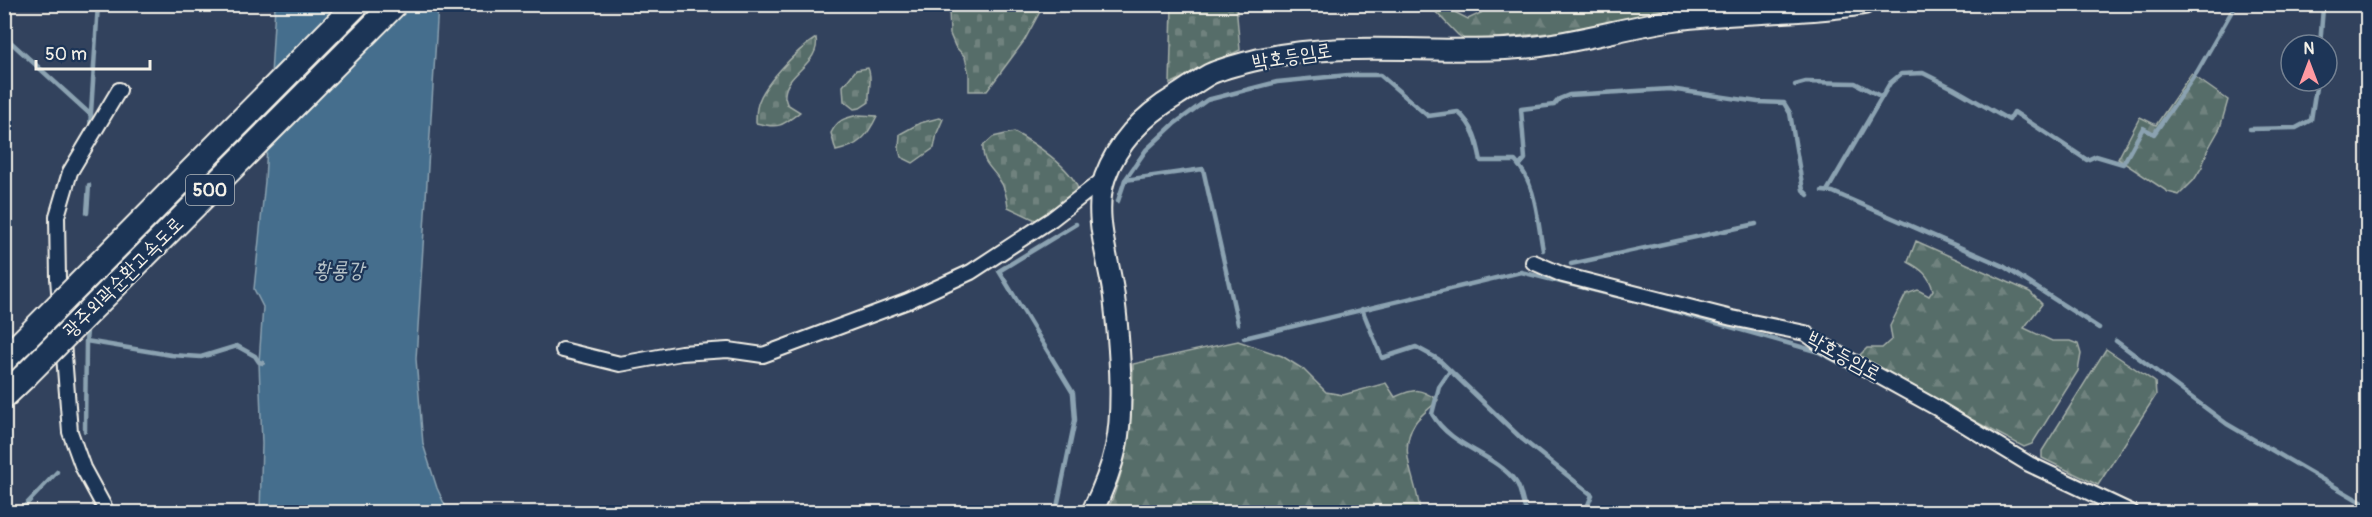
<svg xmlns="http://www.w3.org/2000/svg" width="2372" height="517" viewBox="0 0 2372 517" font-family="Pangolin,'Poor Story',sans-serif">
	<style>
		.forest { fill: url(#forest-firs); stroke: #a5afa8; stroke-width: 1.5 }
		.cemetery { fill: url(#cemetery-stones); stroke: #a5afa8; stroke-width: 1.5 }
		.water { fill: #456e8d; stroke: #8ba2b1; stroke-width: 1.5 }
		.lines { fill: none; stroke-linecap: round; stroke-linejoin: round }
		.stream { stroke: #8ba2b1; stroke-width: 4.5 }
		.street-casing { stroke: #f4f1e8; stroke-width: 18 }
		.secondary-casing { stroke: #f4f1e8; stroke-width: 24 }
		.highway-casing { stroke: #f4f1e8; stroke-width: 28 }
		.street { stroke: #1d3557; stroke-width: 14 }
		.secondary { stroke: #1d3557; stroke-width: 20 }
		.highway { stroke: #1d3557; stroke-width: 24 }
		.highway-bridge-casing { stroke: #f4f1e8; stroke-width: 28; stroke-linecap: butt }
		.highway-bridge { stroke: #1d3557; stroke-width: 24 }
		.labels { text-anchor: middle; dominant-baseline: central; stroke-width: 4.5; stroke-linejoin: round; paint-order: stroke }
		.shield { fill: #1d3557; stroke: #b4b9bc; stroke-width: 1.5 }
		.shield-label { font-size: 18px; font-weight: bold; fill: #f4f1e8 }
		.street-label { font-size: 20px; fill: #f4f1e8; stroke: #1d3557 }
		.water-label { font-size: 21px; font-style: italic; fill: #b7c3c8; stroke: #1d3557 }
	</style>
	<defs>
		<pattern id="forest-firs" width="22" height="20" patternUnits="userSpaceOnUse" patternTransform="scale(1.5)"><rect width="22" height="20" fill="#566d69"/><path d="M5 1l3.5 6h-7zM16 11l3.5 6h-7z" fill="#6f827e"/></pattern>
		<pattern id="cemetery-stones" width="16" height="16" patternUnits="userSpaceOnUse" patternTransform="scale(1.5)"><rect width="16" height="16" fill="#566d69"/><path d="M2 7V4a2 2 0 0 1 4 0v3zM10 15v-3a2 2 0 0 1 4 0v3z" fill="#6f827e"/></pattern>
	</defs>
	<rect width="100%" height="100%" fill="#32425d"/>
	<filter id="ink" filterUnits="userSpaceOnUse"><feTurbulence type="fractalNoise" baseFrequency=".0167" numOctaves="2"/><feDisplacementMap in="SourceGraphic" scale="12" xChannelSelector="R" yChannelSelector="G"/><feConvolveMatrix kernelMatrix="1 2 1 2 8 2 1 2 1" color-interpolation-filters="sRGB"/></filter>
	<g filter="url(#ink)">
		<g class="forest">
			<polygon points="1429,5 1441,5 1468,19 1481,13 1489,5 1705,5 1703,7 1664,12 1559,32 1467,41 1458,35"/>
			<polygon points="2191,74 2228,100 2220,128 2207,151 2202,167 2194,180 2179,195 2168,192 2118,159 2140,117 2156,125"/>
			<path d="M1916,241L2030,292L2042,304L2024,328L2052,341H2070L2078,344L2081,354L2078,371L2032,444L2024,447L1864,363L1860,355L1867,348H1882L1892,339L1890,326L1906,294L1918,290L1929,296L1933,290C1929,275 1921,269 1908,262Z"/>
			<path d="M1238,341L1282,356L1303,369L1326,392L1343,395L1386,383L1395,397C1416,388 1419,388 1438,400C1431,408 1420,415 1415,423C1396,452 1418,482 1420,512H1107C1130,460 1132,420 1133,364Z"/>
			<polygon points="2106,349 2155,382 2156,395 2098,485 2042,458 2042,451"/>
		</g>
		<g class="cemetery">
			<polygon points="995,5 1043,6 1024,41 987,91 969,91 969,74 965,57 955,46 950,34 949,7"/>
			<polygon points="1172,5 1236,5 1240,50 1170,84"/>
			<path d="M816,38C821,63 787,72 785,94C784,97 786,100 787,104L800,112C782,126 779,129 756,123C756,118 756,113 757,108C760,87 798,49 816,38Z"/>
			<path d="M868,68C873,78 868,90 869,102L860,108L854,109L844,101L843,86L856,70Z"/>
			<path d="M859,115L877,116C867,137 859,146 836,151L831,133C838,119 845,118 859,115Z"/>
			<polygon points="939,118 943,119 937,133 934,148 913,163 901,157 899,149 900,134 920,123"/>
			<path d="M1014,132C1034,143 1071,167 1078,189L1069,201L1042,223L1008,207C1007,198 1005,187 999,179C990,166 982,163 983,146L993,137Z"/>
		</g>
		<polygon class="water" points="275,5 438,5 416,359 423,444 437,488 448,512 260,512 262,444 259,362 263,307 254,289 265,181"/>
		<g class="lines">
			<g class="stream">
				<polyline points="4,36 91,115"/>
				<polyline points="2320,45 2323,8"/>
				<polyline points="1795,85 1806,82 1855,83 1882,97"/>
				<polyline points="90,128 98,4"/>
				<polyline points="2250,129 2296,128 2311,120 2317,81"/>
				<polyline points="1519,166 1525,159 1521,109 1554,105 1559,99 1569,95 1670,89 1758,102 1784,103 1790,113 1803,190 1808,195"/>
				<path d="M1125,180L1146,150L1174,124L1207,100L1277,82L1348,75H1380L1428,116L1458,112C1474,126 1477,141 1481,161H1515C1537,184 1537,220 1543,250"/>
				<polyline points="1822,191 1833,192 2003,266 2099,328"/>
				<polyline points="1827,191 1890,83 1901,74 1923,73 1953,88 2009,120 2014,112 2087,160 2096,156 2123,164 2143,128 2154,134 2197,72 2236,4"/>
				<polyline points="1118,201 1125,180 1203,169 1238,324"/>
				<polyline points="87,213 89,185"/>
				<polyline points="1571,264 1756,224"/>
				<polyline points="1362,309 1382,358 1416,347 1438,359 1522,439 1592,495 1585,512"/>
				<polyline points="1244,338 1521,272 1649,304 1819,352 1879,383"/>
				<polyline points="86,341 87,331"/>
				<polyline points="2116,341 2227,424 2368,506"/>
				<path d="M1450,371L1439,387L1432,414C1452,448 1494,453 1516,482C1522,490 1521,503 1527,512"/>
				<polyline points="85,431 86,341 171,355 201,357 237,346 255,356 259,362 263,363"/>
				<polyline points="2034,474 2046,479"/>
				<polyline points="19,512 57,472"/>
				<polyline points="1056,512 1075,420 1073,393 999,271 1076,224"/>
			</g>
			<g class="street-casing">
				<g id="street">
					<polyline points="1533,262 1563,275 1732,318 1805,333 1819,343 1935,407 2029,464 2131,512"/>
					<polyline points="563,350 620,364 681,353 728,350 763,355 908,301 971,272 1052,219 1105,178"/>
					<polyline points="107,512 83,468 70,432 58,278 57,216 70,172 119,90"/>
				</g>
			</g>
			<g class="secondary-casing">
				<path id="secondary" d="M1092,512C1102,492 1111,470 1116,447C1125,405 1119,340 1114,297C1109,259 1092,215 1105,177C1118,142 1144,115 1176,96C1187,89 1199,80 1210,74C1225,67 1244,63 1260,59C1350,39 1441,56 1532,47C1579,42 1626,27 1674,20C1737,11 1801,15 1864,4"/>
			</g>
			<g class="highway-casing">
				<g id="highway">
					<polyline points="4,360 21,343"/>
					<polyline points="4,396 25,376"/>
				</g>
			</g>
			<use href="#street" class="street"/>
			<use href="#secondary" class="secondary"/>
			<use href="#highway" class="highway"/>
			<g class="highway-bridge-casing">
				<g id="highway-bridge">
					<polyline points="21,343 357,4"/>
					<polyline points="25,376 395,4"/>
				</g>
			</g>
			<use href="#highway-bridge" class="highway-bridge"/>
		</g>
	</g>
	<g class="labels">
		<rect class="shield" x="186" y="175" width="48" height="30" rx="4.5"/>
		<g class="shield-label">
			<text x="210" y="190">500</text>
		</g>
		<g class="street-label">
			<text transform="translate(1292 56) rotate(-9)">박호등임로</text>
			<text transform="translate(123 277) rotate(-45)">광주외곽순환고속도로</text>
			<text transform="translate(1844 356) rotate(29)">박호등임로</text>
		</g>
		<g class="water-label">
			<text x="339" y="270">황룡강</text>
		</g>
	</g>
	<rect width="2372" height="517" fill="none" stroke="#1d3557" stroke-width="24"/>
	<rect x="12" y="12" width="2348" height="493" fill="none" stroke="#f4f1e8" stroke-width="2" filter="url(#ink)"/>
	<g transform="translate(2309 63)"><circle r="28" fill="#1d3557" stroke="#738091" stroke-width="1.5"/>
	<path d="M0-4.5L10 22L0 15L-10 22Z" fill="#ff9aa2"/>
	<text y="-9" font-size="16" font-weight="bold" text-anchor="middle" fill="#f4f1e8">N</text>
	</g>
	<path d="M36 60v9h114v-9" fill="none" stroke="#f4f1e8" stroke-width="3"/>
	<text x="45" y="60" font-size="18" fill="#f4f1e8" stroke="#1d3557" stroke-width="4.5" paint-order="stroke">50 m</text>
</svg>
